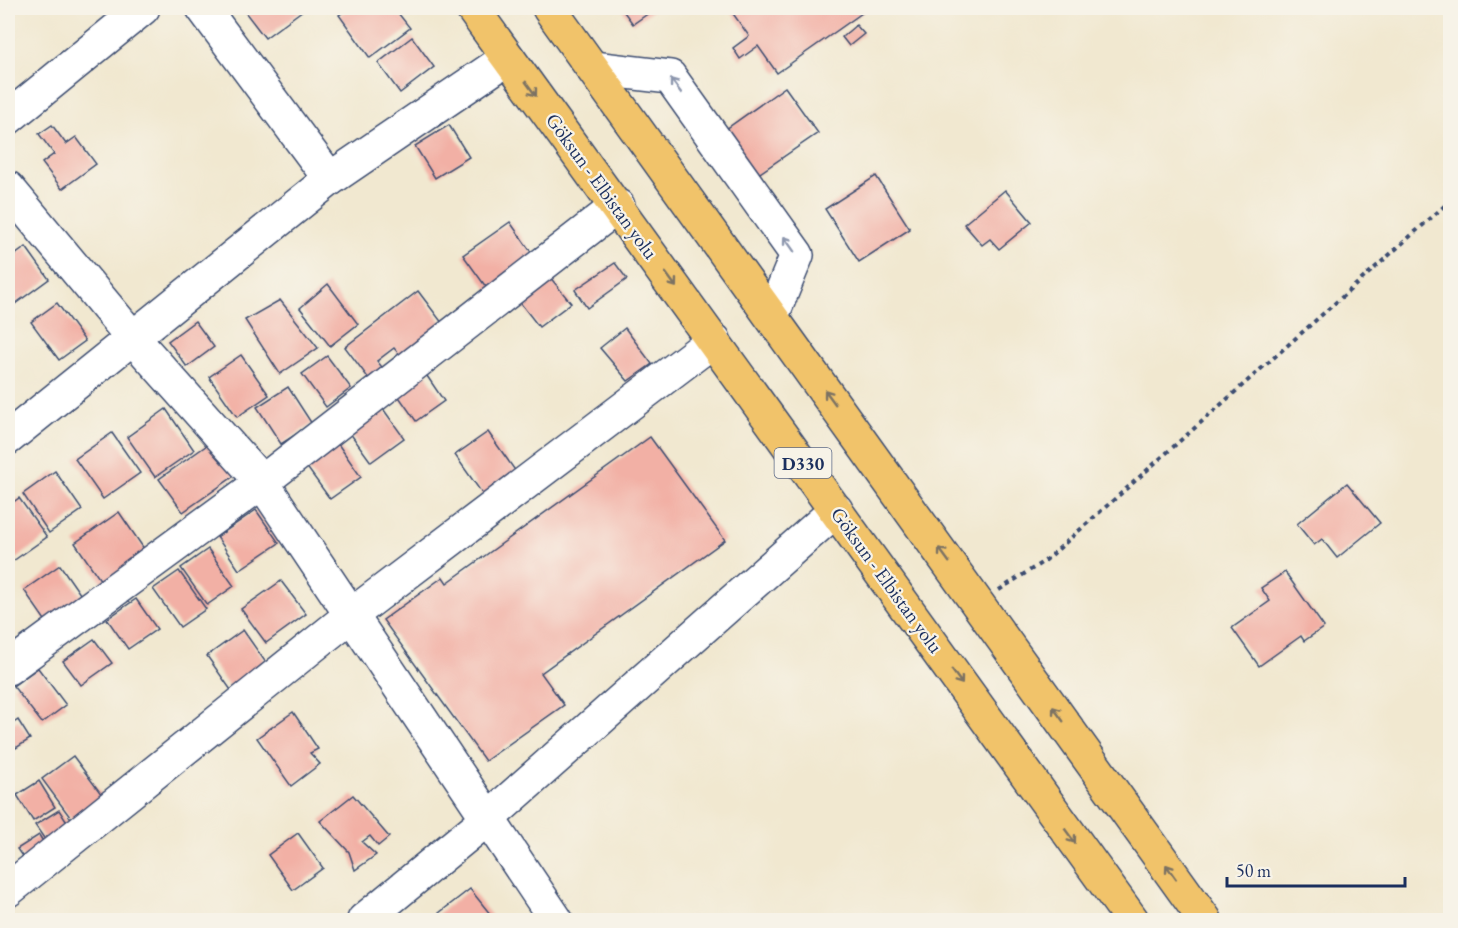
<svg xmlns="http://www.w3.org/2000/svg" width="1458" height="928" viewBox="0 0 1458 928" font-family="'EB Garamond',serif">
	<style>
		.building { fill: #f2b0a5 }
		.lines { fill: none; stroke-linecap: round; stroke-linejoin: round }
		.minor-casing { stroke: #3b4b6f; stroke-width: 36 }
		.highway-casing { stroke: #3b4b6f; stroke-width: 36 }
		.path { stroke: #3b4b6f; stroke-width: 4; stroke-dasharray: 4.5 4.5; stroke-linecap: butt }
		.minor { stroke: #fff; stroke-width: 33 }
		.highway { stroke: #f1c36a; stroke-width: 33 }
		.oneway { stroke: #8d97ae }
		.oneway2 { stroke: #7b7263 }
		.labels { text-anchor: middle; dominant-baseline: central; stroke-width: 4.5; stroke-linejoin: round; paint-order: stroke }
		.shield { fill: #f7f3e8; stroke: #5d6a87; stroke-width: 1.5 }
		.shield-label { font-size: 18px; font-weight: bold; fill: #1b2f5e }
		.street-label { font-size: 20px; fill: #1b2f5e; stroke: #f7f3e8 }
	</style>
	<rect width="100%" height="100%" fill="#f7f3e8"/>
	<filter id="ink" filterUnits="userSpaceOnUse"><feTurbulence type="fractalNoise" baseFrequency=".0167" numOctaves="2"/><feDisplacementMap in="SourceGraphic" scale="12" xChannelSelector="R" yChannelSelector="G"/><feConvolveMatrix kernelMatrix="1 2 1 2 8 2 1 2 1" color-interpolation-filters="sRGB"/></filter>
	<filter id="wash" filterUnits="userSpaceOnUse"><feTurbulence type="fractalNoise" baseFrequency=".008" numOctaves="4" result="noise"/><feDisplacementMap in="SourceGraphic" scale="24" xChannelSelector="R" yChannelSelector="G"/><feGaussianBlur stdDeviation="1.35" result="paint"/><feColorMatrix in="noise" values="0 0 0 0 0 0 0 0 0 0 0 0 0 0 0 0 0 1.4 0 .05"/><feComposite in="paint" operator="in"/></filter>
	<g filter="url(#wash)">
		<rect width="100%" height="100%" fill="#f1e8d0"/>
		<g id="blocks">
			<g class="building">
				<polygon points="242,8 301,8 303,10 265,38"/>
				<polygon points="349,8 394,8 410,28 370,58 339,15"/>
				<polygon points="621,8 656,8 633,24"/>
				<polygon points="729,8 869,8 777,73 758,46 740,59 733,48 749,36"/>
				<polygon points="856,25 864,34 849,46 842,37"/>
				<polygon points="412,37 434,67 400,93 378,63"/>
				<polygon points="785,87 818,133 754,177 722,132"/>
				<polygon points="52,125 66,144 76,137 96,164 62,189 42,163 54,154 39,134"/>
				<polygon points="449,125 469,157 435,178 415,146"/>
				<polygon points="876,176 910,229 859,262 825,209"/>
				<polygon points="1005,190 1032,222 999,249 990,239 982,245 964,224"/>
				<polygon points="510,222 538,262 491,294 463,255"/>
				<polygon points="26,247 49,279 8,309 8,260"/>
				<polygon points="615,263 627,279 587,308 575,290"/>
				<polygon points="549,276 571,303 539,327 518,300"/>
				<polygon points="328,284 358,324 330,346 300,308"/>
				<polygon points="418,291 446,328 404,360 394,348 377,361 389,376 375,387 345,347"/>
				<polygon points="280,300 318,348 280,374 245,320"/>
				<polygon points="57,303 85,341 59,360 31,322"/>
				<polygon points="195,321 214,347 187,367 168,341"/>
				<polygon points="625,328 652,364 628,381 600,348"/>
				<polygon points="241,355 269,395 237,417 209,377"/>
				<polygon points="327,356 351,388 326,407 302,374"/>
				<polygon points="425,373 444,401 416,421 397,394"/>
				<polygon points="288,387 312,424 281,444 257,407"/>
				<polygon points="381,406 404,438 371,462 347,429"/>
				<polygon points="166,409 194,450 155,477 127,437"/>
				<polygon points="488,432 519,476 486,499 455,455"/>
				<polygon points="112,433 140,473 103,499 75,459"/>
				<polygon points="650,437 725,540 541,673 564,705 485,761 383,620 443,577 447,583"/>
				<polygon points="213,441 237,474 183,512 159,479"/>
				<polygon points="338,444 361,477 330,499 306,466"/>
				<polygon points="55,471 82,510 49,533 23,494"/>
				<polygon points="1347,483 1380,523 1337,558 1322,539 1314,545 1297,524"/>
				<polygon points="19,498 47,537 13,561 8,553 8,506"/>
				<polygon points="256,510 279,543 239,570 217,537"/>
				<polygon points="119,512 151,559 107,590 75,543"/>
				<polygon points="208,549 234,586 207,605 181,568"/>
				<polygon points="60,565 85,601 49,626 24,590"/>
				<polygon points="179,571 206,609 180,627 153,589"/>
				<polygon points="1285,572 1324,627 1304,641 1301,636 1259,666 1232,628 1270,601 1261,588"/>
				<polygon points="281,581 306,614 266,643 241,609"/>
				<polygon points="136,599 157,629 128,649 107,619"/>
				<polygon points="243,630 269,667 233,693 207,656"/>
				<polygon points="94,639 112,663 81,685 63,661"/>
				<polygon points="38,668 66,705 42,723 13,686"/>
				<polygon points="293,712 318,749 310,753 320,764 291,786 257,738"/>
				<polygon points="18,720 30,739 16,748 8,735 8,727"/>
				<polygon points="73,756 105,799 73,821 42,779"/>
				<polygon points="39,781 55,807 33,821 17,795"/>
				<polygon points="353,795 389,837 378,846 370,836 362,842 376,855 355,870 349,852 320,821"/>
				<polygon points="59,810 73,832 50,847 35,825"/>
				<polygon points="298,833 323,868 293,890 268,855"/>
				<polygon points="39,835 49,851 28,865 17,849"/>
				<polygon points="470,889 495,920 430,920"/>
			</g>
		</g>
	</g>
	<g filter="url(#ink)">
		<use href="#blocks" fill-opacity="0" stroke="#3b4b6f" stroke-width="1.5"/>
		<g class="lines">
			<g class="minor-casing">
				<g id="minor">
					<polyline points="203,8 330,179"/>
					<polyline points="593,68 670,77 797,255 772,316"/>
					<polyline points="8,118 143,8"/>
					<polyline points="8,188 132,337 262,482 556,920"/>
					<polyline points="8,438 330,179 508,58"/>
					<polyline points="8,668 262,482 618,206"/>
					<polyline points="8,890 350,616 714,340"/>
					<polyline points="364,920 487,819 836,510"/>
				</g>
			</g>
			<g class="highway-casing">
				<g id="highway">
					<polyline points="472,8 1132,920"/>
					<polyline points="549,8 1205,920"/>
				</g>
			</g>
			<polyline class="path" points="999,590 1046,560 1450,201"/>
			<use href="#minor" class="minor"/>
			<use href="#highway" class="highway"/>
		</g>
		<defs><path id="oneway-shaft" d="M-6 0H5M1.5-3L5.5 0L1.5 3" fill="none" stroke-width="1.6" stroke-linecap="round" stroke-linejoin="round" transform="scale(1.5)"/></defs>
		<g class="oneway">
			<use href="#oneway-shaft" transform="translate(676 86) rotate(-127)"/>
			<use href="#oneway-shaft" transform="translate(789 244) rotate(-125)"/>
		</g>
		<g class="oneway2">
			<use href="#oneway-shaft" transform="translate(531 89) rotate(54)"/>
			<use href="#oneway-shaft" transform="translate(671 280) rotate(54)"/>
			<use href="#oneway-shaft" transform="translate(830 397) rotate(-126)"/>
			<use href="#oneway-shaft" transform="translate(944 555) rotate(-126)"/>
			<use href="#oneway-shaft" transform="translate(957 677) rotate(54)"/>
			<use href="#oneway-shaft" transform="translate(1058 714) rotate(-126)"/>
			<use href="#oneway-shaft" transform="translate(1070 836) rotate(54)"/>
			<use href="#oneway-shaft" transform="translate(1171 872) rotate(-125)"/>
		</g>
	</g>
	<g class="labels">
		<rect class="shield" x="774.5" y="448" width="57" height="30" rx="4.5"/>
		<g class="shield-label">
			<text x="803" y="463">D330</text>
		</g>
		<g class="street-label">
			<text transform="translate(602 186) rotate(54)">Göksun - Elbistan yolu</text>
			<text transform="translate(887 580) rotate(54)">Göksun - Elbistan yolu</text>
		</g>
	</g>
	<rect width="1458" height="928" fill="none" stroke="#f7f3e8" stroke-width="30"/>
	<path d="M1227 877v9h178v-9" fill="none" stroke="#1b2f5e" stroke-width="3"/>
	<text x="1236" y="877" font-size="18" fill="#1b2f5e" stroke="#f7f3e8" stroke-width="4.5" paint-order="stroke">50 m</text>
</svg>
